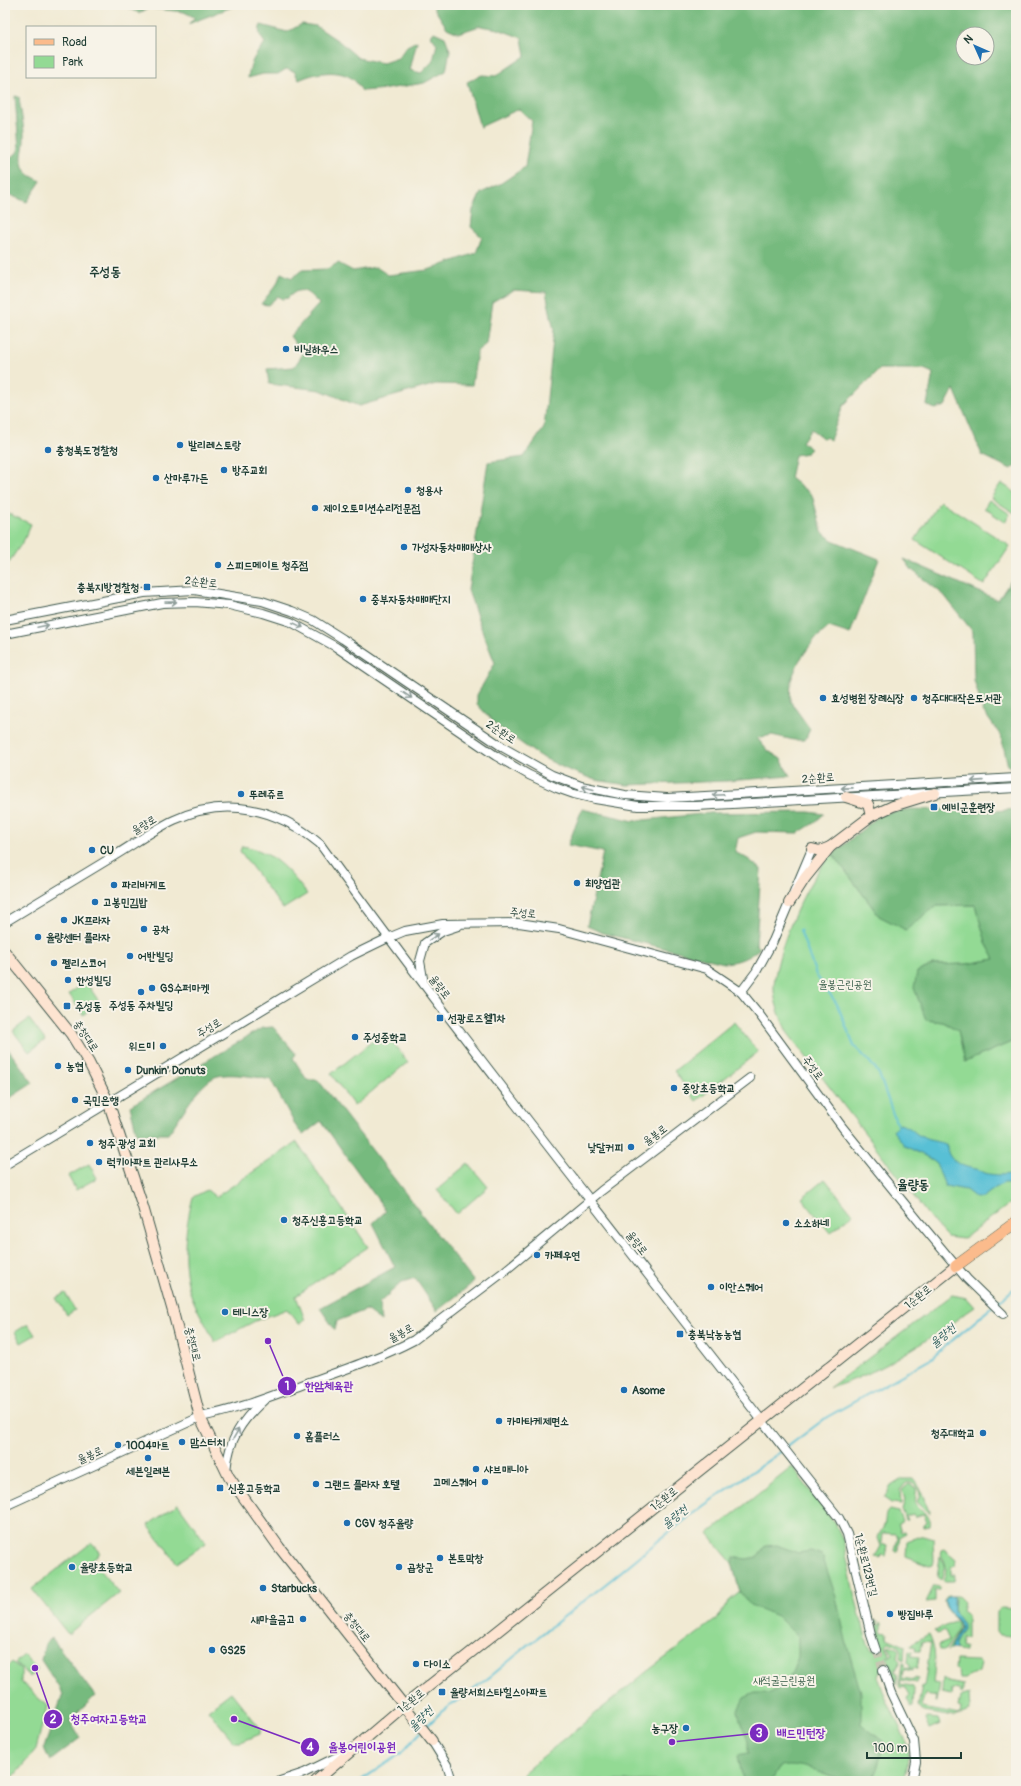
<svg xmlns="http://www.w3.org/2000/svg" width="1021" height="1786" viewBox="0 0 1021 1786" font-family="Pangolin,'Poor Story',sans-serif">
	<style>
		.green { fill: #93da94; stroke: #598c64 }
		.forest { fill: #76ba7e; stroke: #4a7c59; fill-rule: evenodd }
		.water { fill: #58c0d5; stroke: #3c7e84 }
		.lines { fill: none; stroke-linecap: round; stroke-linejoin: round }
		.stream { stroke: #58c0d5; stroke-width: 2 }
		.tertiary-tunnel { stroke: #c7c7b3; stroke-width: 8; stroke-dasharray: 8 4; stroke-linecap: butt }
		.tertiary-casing { stroke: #3e574c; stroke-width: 10 }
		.secondary-casing { stroke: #3e574c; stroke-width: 12 }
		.primary-casing { stroke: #3e574c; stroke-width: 12 }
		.tertiary { stroke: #fff; stroke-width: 8 }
		.secondary { stroke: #fde4d1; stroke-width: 10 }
		.primary { stroke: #fbbb8c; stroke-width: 11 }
		.oneway { stroke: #8f9e9a }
		.poi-dot { fill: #1f6fb2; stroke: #f7f3e8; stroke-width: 1.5 }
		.labels { text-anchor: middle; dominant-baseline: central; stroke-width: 4; stroke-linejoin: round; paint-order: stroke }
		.poi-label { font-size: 11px; font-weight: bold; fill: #1f3d34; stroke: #f7f3e8; text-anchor: start }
		.street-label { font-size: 11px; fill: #1f3d34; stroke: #f7f3e8 }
		.park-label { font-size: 11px; fill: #365c47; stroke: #f7f3e8 }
		.water-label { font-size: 12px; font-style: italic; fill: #2d5e5c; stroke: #f7f3e8 }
		.quarter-label { font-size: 13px; font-weight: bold; fill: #1f3d34; stroke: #f7f3e8 }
		.leader { fill: none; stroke: #7b2cbf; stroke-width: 1.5 }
		.callout-dot { fill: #7b2cbf; stroke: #f7f3e8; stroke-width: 1.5 }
		.mark-label { font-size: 12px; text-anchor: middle; font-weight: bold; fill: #fff }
		.callout-label { font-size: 12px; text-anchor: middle; font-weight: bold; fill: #7b2cbf; stroke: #f7f3e8; stroke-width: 4; stroke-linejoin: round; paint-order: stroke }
	</style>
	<rect width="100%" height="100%" fill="#f7f3e8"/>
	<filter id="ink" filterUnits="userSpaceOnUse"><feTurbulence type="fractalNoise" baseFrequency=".025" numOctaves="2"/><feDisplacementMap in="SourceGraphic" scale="8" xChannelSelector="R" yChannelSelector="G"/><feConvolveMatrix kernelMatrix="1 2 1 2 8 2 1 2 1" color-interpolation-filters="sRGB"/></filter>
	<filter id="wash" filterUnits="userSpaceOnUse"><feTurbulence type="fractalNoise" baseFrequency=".012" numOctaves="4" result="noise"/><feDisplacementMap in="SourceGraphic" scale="16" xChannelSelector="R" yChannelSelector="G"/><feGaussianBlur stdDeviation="0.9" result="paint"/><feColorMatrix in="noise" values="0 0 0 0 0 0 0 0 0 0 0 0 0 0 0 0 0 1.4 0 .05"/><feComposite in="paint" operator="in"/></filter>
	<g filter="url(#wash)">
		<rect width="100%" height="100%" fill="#f1ead3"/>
		<g class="green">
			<polygon points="1001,483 1016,493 1016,514 991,498"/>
			<polygon points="989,500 1010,514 1005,522 984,508"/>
			<polygon points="940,501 1010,546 984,585 915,540"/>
			<polygon points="5,512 31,524 24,540 7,565 5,563"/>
			<path d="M242,846C272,850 289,871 307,894L283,909L240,851Z"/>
			<path d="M833,854L879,916L906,929L936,906L975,905L987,945L995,959L967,964L933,965L917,972L926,1020L943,1022L958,1030L965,1062L1016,1040V1199L963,1239L947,1237L935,1224L787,1032C781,1018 775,1005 774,991C772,960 808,873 833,854Z"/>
			<polygon points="86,982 100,1003 83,1015 69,994"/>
			<polygon points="29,1019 45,1040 29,1052 13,1031"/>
			<polygon points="734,1022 758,1052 696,1101 674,1071"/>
			<polygon points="384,1032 408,1062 354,1106 331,1074"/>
			<path d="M297,1142L368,1247L296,1296L305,1320L299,1324L287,1309L255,1321L215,1342C207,1326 196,1309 190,1292C181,1260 185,1228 193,1197L207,1190L216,1197Z"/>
			<polygon points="468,1163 488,1187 457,1214 437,1190"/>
			<polygon points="89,1164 97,1178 76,1190 68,1176"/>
			<polygon points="825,1179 853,1214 830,1233 802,1198"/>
			<polygon points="65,1293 75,1310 67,1315 56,1298"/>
			<path d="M952,1295L967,1298L975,1307C931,1337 881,1374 829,1388Z"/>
			<polygon points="28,1324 35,1335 21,1343 15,1332"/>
			<path d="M792,1467L836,1525L843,1540L854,1593L868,1645L872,1650L878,1649C884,1641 878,1629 875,1620L878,1621L877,1625H880L881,1622L882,1623V1632L888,1633L887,1638L905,1646L904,1660L900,1658L901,1650L900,1647L889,1642L886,1645L890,1655L887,1657L888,1659L892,1654L888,1646L889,1645L899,1649L897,1658L900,1661L895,1672L898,1673L896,1685L894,1678L887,1670H880L878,1676L883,1691L905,1739L908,1754L907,1769L904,1781H524L523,1773L645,1673L718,1618L729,1601L740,1592L732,1563L708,1534Z"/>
			<path d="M902,1479H913L920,1488L930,1514L917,1502L920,1494C918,1487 914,1481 906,1483L900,1490L901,1504L891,1503L884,1498L891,1486Z"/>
			<path d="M909,1484L916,1488C917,1494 914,1500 916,1504C920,1513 933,1514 930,1526L924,1527V1525L927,1523L924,1514L915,1517L913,1514L906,1516L908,1520H906L902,1509L905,1500L902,1490Z"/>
			<polygon points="178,1504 206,1543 177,1563 148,1525"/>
			<path d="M889,1510L899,1512L903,1521L898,1524L901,1532L905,1531L906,1533L900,1536L898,1551H895L898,1536H896V1534L883,1533L882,1544L888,1546L886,1556L881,1555L880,1558L875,1557L881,1546L878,1538C879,1533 882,1530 884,1526C886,1520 884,1514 889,1510Z"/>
			<polygon points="923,1535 933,1538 934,1561 933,1565 929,1566 906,1557 907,1541"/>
			<polygon points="91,1543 100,1553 91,1560 119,1593 68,1634 32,1589"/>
			<path d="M944,1549L956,1559L955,1566L951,1567V1575H955L954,1581H943C947,1569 948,1565 940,1555L941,1550Z"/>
			<polygon points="940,1557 945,1565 941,1580 937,1577"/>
			<polygon points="934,1586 940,1587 940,1590 935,1590 935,1601 926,1602"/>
			<path d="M948,1596H958L964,1602L962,1610L967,1615V1638H962L961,1647H965V1652L958,1651L954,1645L963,1628L960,1621L954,1612L955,1598L949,1597L945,1601L949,1612L959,1621L961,1627L950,1650L947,1651L960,1628C958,1617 944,1613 944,1601Z"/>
			<polygon points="1002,1607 1016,1608 1016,1633 1010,1636 1000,1635 997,1631 997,1612"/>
			<polygon points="954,1622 958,1623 958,1630 945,1650 940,1650 939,1644 949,1640 945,1631 936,1634 934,1631"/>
			<path d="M929,1634C937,1649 935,1667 933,1683L940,1684L937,1702H936L937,1696L925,1694L921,1706L923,1708L960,1715L961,1708L958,1707L960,1697L969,1694L970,1711L955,1717L923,1712L918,1706L922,1687H924L931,1642L922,1641L920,1651H915L916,1647L910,1646L912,1643Z"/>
			<polygon points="909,1651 912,1652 911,1656 919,1657 917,1668 913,1668 913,1671 903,1669 902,1678 915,1680 915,1678 918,1679 917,1683 901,1680 900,1684 912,1686 914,1689 913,1706 911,1707 907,1699 909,1695 904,1686 900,1688 899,1685 902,1662 904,1662 904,1667 911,1669 908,1662"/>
			<polygon points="24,1655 38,1669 30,1677 15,1663"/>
			<polygon points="956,1660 978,1661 981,1664 979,1672 964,1679 959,1679 958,1671 955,1669"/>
			<polygon points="12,1662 21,1670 21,1682 47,1706 36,1749 10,1781 5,1776 5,1669"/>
			<polygon points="943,1678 948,1682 963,1685 963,1693 960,1694 961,1690 952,1689 951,1695 942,1693"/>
			<polygon points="231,1692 260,1728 260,1734 241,1742 234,1742 208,1710"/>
			<polygon points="926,1718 938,1719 940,1724 929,1729 925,1720"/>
		</g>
		<g class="forest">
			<polygon points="123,5 237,5 188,24 194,19 194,17 184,12 157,9 149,8 139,13"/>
			<path d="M432,5H1016V466L1011,469L982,455L954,389L945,406L935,409L927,405L933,373L924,369H880L843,406L830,440L826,437L824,439L811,429L802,442L811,449L807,453L795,455L790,478L812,495L822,532L832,540L879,559L850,634L829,627L814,640L799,661L791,680L790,701L810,729L805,740H794L772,735L757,738L767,750L781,759L790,776L727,781L627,785L595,780L566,769L538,755L497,726L477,704V695L495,663L480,625L468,590L488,462L524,457L544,428L554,330L546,292L513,290L492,302L486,344L477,351L472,385L436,384L359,406L320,390L269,384L267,369L294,367L303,354L290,336L319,304C308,292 301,284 288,298L282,299L278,296L268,305L261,304L277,284L281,273L292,278L302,270L327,269L338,263L353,271L376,267L388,275L428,270L476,253L482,237L471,227L473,210L481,193L500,184L525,167L532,121L519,109L480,127L467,82L482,75L496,76L525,56L522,38L498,29L480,26L458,33L447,28ZM963,34H987V58H963Z"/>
			<path d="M302,24L316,26L340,42L358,58L383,63L398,58L407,46L417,41L410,70L421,73L433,61L437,44L431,36L434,32L445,37L450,50L446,71L424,83L387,89L362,91C360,88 357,83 355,81C341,67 313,73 299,80L294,71L286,69L278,74H263L248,78C250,62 255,55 265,43C261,37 257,33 261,25L287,32Z"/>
			<path d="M15,96L19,97C20,111 25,126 24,141C24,150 19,159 24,169C27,175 35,178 41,181L27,202L5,193V157H11L17,153L19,148Z"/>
			<polygon points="904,559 998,600 1016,573 1016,768 1008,766 1001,736 983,711 974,680 973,632 944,595 912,570"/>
			<path d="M582,809L634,821L711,813L809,812L824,814L814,823L798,833L756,832L738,838L735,852L748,859L761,869L756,944L760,948C748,958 739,962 724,963L603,933L587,926L603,852L568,845Z"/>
			<polygon points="912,809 995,811 1016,809 1016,1040 965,1062 958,1030 943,1022 926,1020 914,988 917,972 933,965 967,964 995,959 987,945 975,905 936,906 906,930 879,916 833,854 882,813"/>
			<path d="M273,1027L296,1054L293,1058L307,1080H318L474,1282L437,1311L415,1278L402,1282L379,1303L381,1321L366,1310L337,1321L335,1330L320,1308L395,1267L373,1223L386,1211L321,1121L303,1135L297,1128L271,1080C258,1077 224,1071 213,1078C196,1088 180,1118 168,1134H137L130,1106L262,1028Z"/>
			<polygon points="5,1045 33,1083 5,1101"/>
			<path d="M777,1545L798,1553L811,1551L822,1555L836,1597L848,1649L861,1693V1724L884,1742L878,1766L872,1781C864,1781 856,1782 850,1781C826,1777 805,1761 780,1766L772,1781H743L738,1755L748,1753V1741L740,1721L738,1710L744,1698L755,1693H770L780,1688L791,1675L798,1657V1637L777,1616L750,1605L740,1592L732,1563L734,1557L746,1559L757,1557L765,1546Z"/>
			<polygon points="52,1638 95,1696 70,1721 80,1738 50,1761 44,1748 63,1694 41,1660 45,1644"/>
		</g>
		<g class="water">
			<path d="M899,1124C911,1126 912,1132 922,1137C930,1142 939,1140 947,1146C947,1162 964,1167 976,1169C980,1169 982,1172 985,1173C995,1176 1006,1175 1016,1173V1178L1013,1180L1014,1183H1004L998,1186L982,1198H976L966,1190L945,1186L936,1163L927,1157L905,1146L893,1131Z"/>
			<path d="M954,1596V1612L963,1624V1628L955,1643L956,1650L953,1649L950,1650L961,1627C958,1617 945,1613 945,1601L949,1597Z"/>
		</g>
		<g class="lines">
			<g class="stream">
				<polyline points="800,930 816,975 837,1004 854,1046 869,1061 879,1074 898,1128"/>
				<polyline points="996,1304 1016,1287"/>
				<polyline points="786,1448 827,1417 929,1360 992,1307"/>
				<polyline points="426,1727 441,1712 490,1677 533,1641 612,1579 658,1541 703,1506 782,1451"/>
				<polyline points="360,1781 400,1754 421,1732"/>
			</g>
		</g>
	</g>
	<g filter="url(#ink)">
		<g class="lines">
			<polyline class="tertiary-tunnel" points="876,1650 883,1670"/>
			<g class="tertiary-casing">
				<g id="tertiary">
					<polyline points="5,620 144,593 194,590 262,601 292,611 313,620 343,639 504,748 552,775 581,786 625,795 667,798 705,796 1016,778"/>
					<polyline points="5,634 162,603 195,602 229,605 263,613 291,622 336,647 496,756 529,775 557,788 574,794 595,799 638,806 696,806 1016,788"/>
					<path d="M5,922C41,900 78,878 114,856C134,844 153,830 174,820C226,796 277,808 320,844C426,991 538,1133 649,1276C712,1357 775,1438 839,1518L847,1534L871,1635L876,1650"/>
					<polyline points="424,984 420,961 425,943 443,931 458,926"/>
					<polyline points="741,992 756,972 773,941 812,849"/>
					<polyline points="5,1165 351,956 388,938 405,931 443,924 519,923 559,929 707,969 741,992 759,1014 843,1128 921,1224 967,1279 1003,1314"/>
					<path d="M226,1471C229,1439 241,1421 264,1400"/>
					<path d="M5,1506L200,1417C237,1410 271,1396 307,1383C343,1370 380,1358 414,1340L501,1274L601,1191L750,1078"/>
					<polyline points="883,1670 891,1693 914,1741 916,1762 912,1781"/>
					<polyline points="432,1741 447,1765 452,1781"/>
					<polyline points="280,1781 304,1773 347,1752"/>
				</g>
			</g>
			<g class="secondary-casing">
				<g id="secondary">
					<polyline points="846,797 868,804 871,816"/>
					<polyline points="812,849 820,851 830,847"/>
					<polyline points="789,903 805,878 830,847 871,816 893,806 935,793"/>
					<polyline points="5,952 71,1034 89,1063 108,1101 143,1207 172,1308 200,1417 229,1477 279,1547 432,1741"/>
					<polyline points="316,1781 405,1705 956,1266"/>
				</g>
			</g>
			<g class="primary-casing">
				<polyline id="primary" points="956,1266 1016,1222"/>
			</g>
			<use href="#tertiary" class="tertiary"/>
			<use href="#secondary" class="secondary"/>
			<use href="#primary" class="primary"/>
		</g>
		<defs><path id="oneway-shaft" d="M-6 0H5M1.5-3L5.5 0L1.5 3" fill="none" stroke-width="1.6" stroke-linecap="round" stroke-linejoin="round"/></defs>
		<g class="oneway">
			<use href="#oneway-shaft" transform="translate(171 602) rotate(-1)"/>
			<use href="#oneway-shaft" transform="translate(298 625) rotate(25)"/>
			<use href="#oneway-shaft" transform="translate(43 626) rotate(-12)"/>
			<use href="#oneway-shaft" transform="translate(407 695) rotate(34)"/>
			<use href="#oneway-shaft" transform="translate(977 781) rotate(176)"/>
			<use href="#oneway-shaft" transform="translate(588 788) rotate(-165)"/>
			<use href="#oneway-shaft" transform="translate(847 788) rotate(179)"/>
			<use href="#oneway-shaft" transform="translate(718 795) rotate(177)"/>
			<use href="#oneway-shaft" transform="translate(434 937) rotate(-33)"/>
			<use href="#oneway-shaft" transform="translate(236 1434) rotate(-60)"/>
		</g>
	</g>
	<g class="poi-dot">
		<circle cx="286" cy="349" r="4"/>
		<circle cx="180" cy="445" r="4"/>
		<circle cx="48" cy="450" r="4"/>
		<circle cx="224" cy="470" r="4"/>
		<circle cx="156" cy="478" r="4"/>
		<circle cx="408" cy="490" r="4"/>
		<circle cx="315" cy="508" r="4"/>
		<circle cx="404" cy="547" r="4"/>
		<circle cx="218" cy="565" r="4"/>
		<rect x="143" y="583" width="8" height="8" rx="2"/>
		<circle cx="363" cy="599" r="4"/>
		<circle cx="823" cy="698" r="4"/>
		<circle cx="914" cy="698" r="4"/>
		<circle cx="241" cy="794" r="4"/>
		<rect x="930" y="803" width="8" height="8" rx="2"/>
		<circle cx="92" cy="850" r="4"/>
		<circle cx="577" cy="883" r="4"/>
		<circle cx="114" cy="885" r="4"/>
		<circle cx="95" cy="902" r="4"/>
		<circle cx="64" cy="920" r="4"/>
		<circle cx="144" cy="929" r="4"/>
		<circle cx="38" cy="937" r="4"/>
		<circle cx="130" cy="956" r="4"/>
		<circle cx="54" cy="963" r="4"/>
		<circle cx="68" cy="980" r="4"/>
		<circle cx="152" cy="988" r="4"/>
		<circle cx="141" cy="992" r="4"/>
		<rect x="63" y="1002" width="8" height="8" rx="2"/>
		<rect x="436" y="1014" width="8" height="8" rx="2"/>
		<circle cx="355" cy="1037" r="4"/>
		<circle cx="163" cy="1046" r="4"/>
		<circle cx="58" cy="1066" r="4"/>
		<circle cx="128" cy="1070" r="4"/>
		<circle cx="674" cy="1088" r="4"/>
		<circle cx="75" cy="1100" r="4"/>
		<circle cx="90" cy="1143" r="4"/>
		<circle cx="631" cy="1147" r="4"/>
		<circle cx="99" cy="1162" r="4"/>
		<circle cx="284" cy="1220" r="4"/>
		<circle cx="786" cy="1223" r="4"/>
		<circle cx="537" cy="1255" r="4"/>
		<circle cx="711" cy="1287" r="4"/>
		<circle cx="225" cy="1312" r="4"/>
		<rect x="676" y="1330" width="8" height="8" rx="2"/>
		<circle cx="624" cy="1390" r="4"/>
		<circle cx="499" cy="1421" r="4"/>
		<circle cx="983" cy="1433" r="4"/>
		<circle cx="297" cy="1436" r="4"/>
		<circle cx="182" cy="1442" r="4"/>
		<circle cx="118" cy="1445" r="4"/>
		<circle cx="148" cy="1458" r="4"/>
		<circle cx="476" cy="1469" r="4"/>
		<circle cx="485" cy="1482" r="4"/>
		<circle cx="316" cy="1484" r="4"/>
		<rect x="216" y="1484" width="8" height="8" rx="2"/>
		<circle cx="347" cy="1523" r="4"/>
		<circle cx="440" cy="1558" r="4"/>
		<circle cx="72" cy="1567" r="4"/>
		<circle cx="399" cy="1567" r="4"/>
		<circle cx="263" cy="1588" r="4"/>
		<circle cx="890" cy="1614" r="4"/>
		<circle cx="303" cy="1619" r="4"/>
		<circle cx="212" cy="1650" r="4"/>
		<circle cx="416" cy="1664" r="4"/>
		<rect x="438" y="1688" width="8" height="8" rx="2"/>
		<circle cx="686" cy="1728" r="4"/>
	</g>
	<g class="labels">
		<g class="poi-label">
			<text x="294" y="349">비닐하우스</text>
			<text x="188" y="445">발리레스토랑</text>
			<text x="56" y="450">충청북도경찰청</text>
			<text x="232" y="470">방주교회</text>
			<text x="164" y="478">산마루가든</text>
			<text x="416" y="490">청용사</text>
			<text x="323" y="508">제이오토미션수리전문점</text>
			<text x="412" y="547">가성자동차매매상사</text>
			<text x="226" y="565">스피드메이트 청주점</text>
			<text x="139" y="587" text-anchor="end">충북지방경찰청</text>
			<text x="371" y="599">중부자동차매매단지</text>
			<text x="831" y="698">효성병원 장례식장</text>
			<text x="922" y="698">청주대대작은도서관</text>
			<text x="249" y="794">뚜레쥬르</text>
			<text x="942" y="807">예비군훈련장</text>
			<text x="100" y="850">CU</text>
			<text x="585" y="883">최양업관</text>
			<text x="122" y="885">파리바게뜨</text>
			<text x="103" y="902">고봉민김밥</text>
			<text x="72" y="920">JK프라자</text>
			<text x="152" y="929">공차</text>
			<text x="46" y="937">율량센터 플라자</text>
			<text x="138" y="956">어반빌딩</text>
			<text x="62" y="963">펠리스코어</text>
			<text x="76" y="980">한성빌딩</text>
			<text x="160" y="988">GS수퍼마켓</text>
			<text x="141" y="1005" text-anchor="middle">주성동 주차빌딩</text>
			<text x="75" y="1006">주성동</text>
			<text x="448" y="1018">선광로즈웰1차</text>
			<text x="363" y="1037">주성중학교</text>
			<text x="155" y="1046" text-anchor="end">위드미</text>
			<text x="66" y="1066">농협</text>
			<text x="136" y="1070">Dunkin' Donuts</text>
			<text x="682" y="1088">중앙초등학교</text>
			<text x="83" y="1100">국민은행</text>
			<text x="98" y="1143">청주 광성 교회</text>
			<text x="623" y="1147" text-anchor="end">낮달커피</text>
			<text x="107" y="1162">럭키아파트 관리사무소</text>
			<text x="292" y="1220">청주신흥고등학교</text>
			<text x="794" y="1223">소소하네</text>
			<text x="545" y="1255">카페우연</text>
			<text x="719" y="1287">이안스퀘어</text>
			<text x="233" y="1312">테니스장</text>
			<text x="688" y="1334">충북낙농농협</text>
			<text x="632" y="1390">Asome</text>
			<text x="507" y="1421">카마타케제면소</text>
			<text x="975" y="1433" text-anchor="end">청주대학교</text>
			<text x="305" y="1436">홈플러스</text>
			<text x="190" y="1442">맘스터치</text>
			<text x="126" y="1445">1004마트</text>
			<text x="484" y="1469">샤브매니아</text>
			<text x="148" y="1471" text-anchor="middle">세븐일레븐</text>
			<text x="477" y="1482" text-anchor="end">고메스퀘어</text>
			<text x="324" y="1484">그랜드 플라자 호텔</text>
			<text x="228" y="1488">신흥고등학교</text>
			<text x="355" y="1523">CGV 청주율량</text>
			<text x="448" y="1558">본토막창</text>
			<text x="80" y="1567">율량초등학교</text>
			<text x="407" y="1567">곱창군</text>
			<text x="271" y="1588">Starbucks</text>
			<text x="898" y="1614">빵집바루</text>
			<text x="295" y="1619" text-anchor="end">새마을금고</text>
			<text x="220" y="1650">GS25</text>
			<text x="424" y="1664">다이소</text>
			<text x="450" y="1692">율량서희스타힐스아파트</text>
			<text x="678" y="1728" text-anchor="end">농구장</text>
		</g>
		<g class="street-label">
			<text transform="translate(201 582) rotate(5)">2순환로</text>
			<text transform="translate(501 732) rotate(33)">2순환로</text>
			<text transform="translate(818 778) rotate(-4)">2순환로</text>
			<text transform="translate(144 825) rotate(-31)">율량로</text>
			<text transform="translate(523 913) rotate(5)">주성로</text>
			<text transform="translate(440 987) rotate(52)">율량로</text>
			<text transform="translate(209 1028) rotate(-31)">주성로</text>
			<text transform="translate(86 1036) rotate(56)">충청대로</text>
			<text transform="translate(813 1068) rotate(54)">주성로</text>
			<text transform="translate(655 1135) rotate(-37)">율봉로</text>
			<text transform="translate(637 1243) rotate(52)">율량로</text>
			<text transform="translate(918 1297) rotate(-39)">1순환로</text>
			<text transform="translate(401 1333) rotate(-28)">율봉로</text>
			<text transform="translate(193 1344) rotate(76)">충청대로</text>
			<text transform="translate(90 1455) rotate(-24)">율봉로</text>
			<text transform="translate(664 1499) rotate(-39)">1순환로</text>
			<text transform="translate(866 1565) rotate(76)">1순환로123번길</text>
			<text transform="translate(357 1627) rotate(51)">충청대로</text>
			<text transform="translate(411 1701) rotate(-39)">1순환로</text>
		</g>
		<g class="park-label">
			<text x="845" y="984">율봉근린공원</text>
			<text x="784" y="1680">새적굴근린공원</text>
		</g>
		<g class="water-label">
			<text transform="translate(943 1336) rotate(-40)">율량천</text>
			<text transform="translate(675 1517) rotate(-39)">율량천</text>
			<text transform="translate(421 1719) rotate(-45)">율량천</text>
		</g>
		<g class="quarter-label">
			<text x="105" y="272">주성동</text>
			<text x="913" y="1185">율량동</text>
		</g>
	</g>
	<path class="leader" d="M268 1341L287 1386M35 1668L53 1719M672 1742L759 1733M234 1719L310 1747"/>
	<g class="callout-dot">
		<circle cx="268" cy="1341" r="4"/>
		<circle cx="35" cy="1668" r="4"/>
		<circle cx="672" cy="1742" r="4"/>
		<circle cx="234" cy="1719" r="4"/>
		<circle cx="287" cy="1386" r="10"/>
		<circle cx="53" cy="1719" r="10"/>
		<circle cx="759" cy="1733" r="10"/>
		<circle cx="310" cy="1747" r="10"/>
	</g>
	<g class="mark-label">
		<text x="287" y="1390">1</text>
		<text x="53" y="1723">2</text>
		<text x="759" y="1737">3</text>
		<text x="310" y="1751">4</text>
	</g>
	<g class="callout-label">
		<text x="329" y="1390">한암체육관</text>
		<text x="109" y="1723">청주여자고등학교</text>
		<text x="801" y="1737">배드민턴장</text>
		<text x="362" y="1751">율봉어린이공원</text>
	</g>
	<rect width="1021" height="1786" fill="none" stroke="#f7f3e8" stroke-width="20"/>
	<rect x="26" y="26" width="130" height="52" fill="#f7f3e8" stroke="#a1aaa0"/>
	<rect x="34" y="39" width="20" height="6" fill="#fbbb8c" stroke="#a1aaa0"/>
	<text x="62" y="46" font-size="12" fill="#1f3d34">Road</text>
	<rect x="34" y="56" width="20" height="12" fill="#93da94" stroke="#a1aaa0"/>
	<text x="62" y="66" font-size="12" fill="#1f3d34">Park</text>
	<g transform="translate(975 46) rotate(315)"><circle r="19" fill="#f7f3e8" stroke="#a1aaa0"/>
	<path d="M0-3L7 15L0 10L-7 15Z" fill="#1f6fb2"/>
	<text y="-6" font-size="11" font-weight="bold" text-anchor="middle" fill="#1f3d34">N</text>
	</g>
	<path d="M867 1752v6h94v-6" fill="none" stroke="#1f3d34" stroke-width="2"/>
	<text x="873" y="1752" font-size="12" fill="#1f3d34" stroke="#f7f3e8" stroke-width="3" paint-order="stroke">100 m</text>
</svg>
